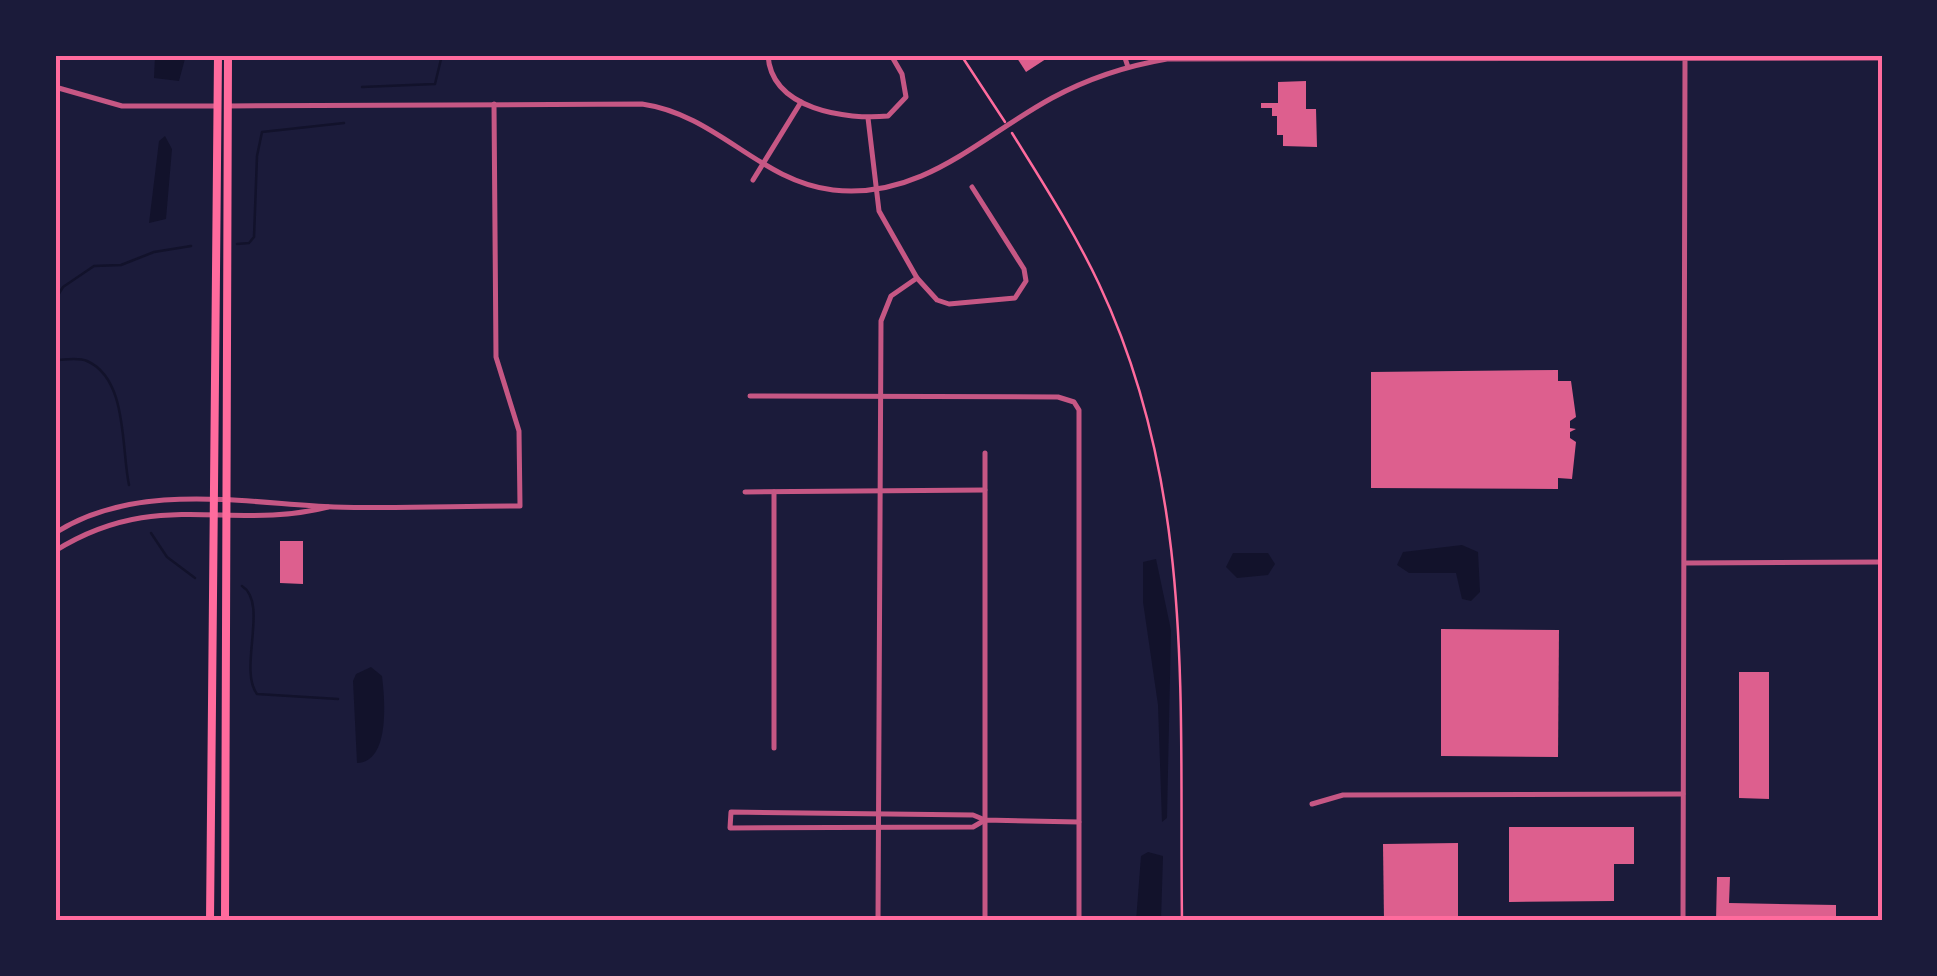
<svg xmlns="http://www.w3.org/2000/svg" width="1937" height="976" viewBox="0 0 1937 976" font-family="'DM Sans',sans-serif">
	<style>
		.water { fill: #12122b }
		.lines { fill: none; stroke-linecap: round; stroke-linejoin: round }
		.stream { stroke: #12122b; stroke-width: 2.5 }
		.building { fill: #dd5f8e }
		.path { stroke: #ff6b9d; stroke-width: 2.5 }
		.minor { stroke: #c65784; stroke-width: 5 }
		.tertiary { stroke: #c65784; stroke-width: 5 }
		.primary { stroke: #ff6b9d; stroke-width: 8 }
		.neatline { fill: none; stroke: #ff6b9d; stroke-width: 4 }
	</style>
	<rect width="100%" height="100%" fill="#1b1b3a"/>
	<g class="water">
		<polygon points="155,55 186,55 179,81 154,78"/>
		<polygon points="165,136 172,149 166,219 149,223 159,141"/>
		<polygon points="1462,545 1478,552 1480,592 1471,601 1462,599 1456,573 1409,573 1397,565 1403,552"/>
		<polygon points="1233,553 1268,553 1275,564 1268,575 1237,578 1226,567"/>
		<polygon points="1156,559 1171,630 1167,818 1162,822 1158,705 1143,602 1143,562"/>
		<path d="M371,667L382,676C385,701 390,762 357,763L353,681L356,674Z"/>
		<polygon points="1148,852 1163,856 1161,921 1136,921 1141,856"/>
	</g>
	<g class="lines">
		<g class="stream">
			<polyline points="362,87 435,84 442,55"/>
			<polyline points="237,244 249,243 254,237 257,156 262,132 344,123"/>
			<polyline points="55,300 63,287 94,266 121,265 154,252 191,246"/>
			<path d="M55,360C65,360 78,357 87,361C128,379 121,448 129,485"/>
			<polyline points="151,533 167,557 195,578"/>
			<path d="M242,586C269,603 238,669 257,694L338,699"/>
		</g>
	</g>
	<g class="building">
		<polygon points="1015,55 1052,55 1026,72"/>
		<polygon points="1306,81 1306,109 1316,109 1317,147 1283,146 1283,135 1277,135 1277,116 1272,116 1272,108 1261,108 1261,103 1278,103 1278,82"/>
		<polygon points="1558,370 1558,381 1571,381 1576,417 1570,421 1570,428 1576,429 1570,432 1570,438 1576,442 1572,479 1558,478 1558,489 1371,488 1371,372"/>
		<polygon points="280,541 303,541 303,584 280,583"/>
		<polygon points="1441,629 1559,630 1558,757 1441,756"/>
		<polygon points="1739,672 1769,672 1769,799 1739,798"/>
		<polygon points="1509,827 1634,827 1634,864 1614,864 1614,901 1509,902"/>
		<polygon points="1458,843 1458,921 1384,921 1383,844"/>
		<polygon points="1717,877 1730,877 1729,903 1836,905 1836,921 1716,921"/>
	</g>
	<g class="lines">
		<g class="path">
			<polyline points="961,55 1005,122"/>
			<path d="M1012,133C1043,183 1074,231 1099,284C1196,490 1179,702 1182,921"/>
		</g>
		<g class="minor">
			<path d="M768,55C771,110 847,120 888,116L906,97L902,74L891,55"/>
			<polyline points="1124,55 1128,67"/>
			<polyline points="868,118 879,211 917,278 937,300 949,304 1015,298 1026,281 1024,269 972,187"/>
			<polyline points="753,180 801,102"/>
			<polyline points="750,396 1058,397 1074,402 1079,410 1079,921"/>
			<polyline points="745,492 985,490"/>
			<polyline points="774,492 774,748"/>
			<path d="M55,533C136,481 244,503 334,507C396,509 458,506 520,506L519,431L496,357L494,104"/>
			<path d="M55,551C157,487 230,532 328,507"/>
			<polyline points="1686,563 1882,562"/>
			<polyline points="1312,804 1343,795 1683,794"/>
			<polyline points="985,820 973,827 730,828 731,812 973,815 985,820 1079,822"/>
			<polyline points="772,921 772,919"/>
			<polyline points="878,921 881,321 891,296 917,278"/>
			<polyline points="985,921 985,453"/>
			<polyline points="1683,921 1685,57"/>
		</g>
		<g class="tertiary">
			<polyline points="55,87 122,106 217,106"/>
			<path d="M228,106L642,104C718,115 759,181 833,190C922,200 980,137 1052,98C1089,78 1126,66 1167,59L1882,58"/>
		</g>
		<g class="primary">
			<polyline points="210,921 218,55"/>
			<polyline points="225,921 228,55"/>
		</g>
	</g>
	<rect width="1937" height="976" fill="none" stroke="#1b1b3a" stroke-width="115"/>
	<rect x="58" y="58" width="1822" height="860" class="neatline"/>
</svg>
